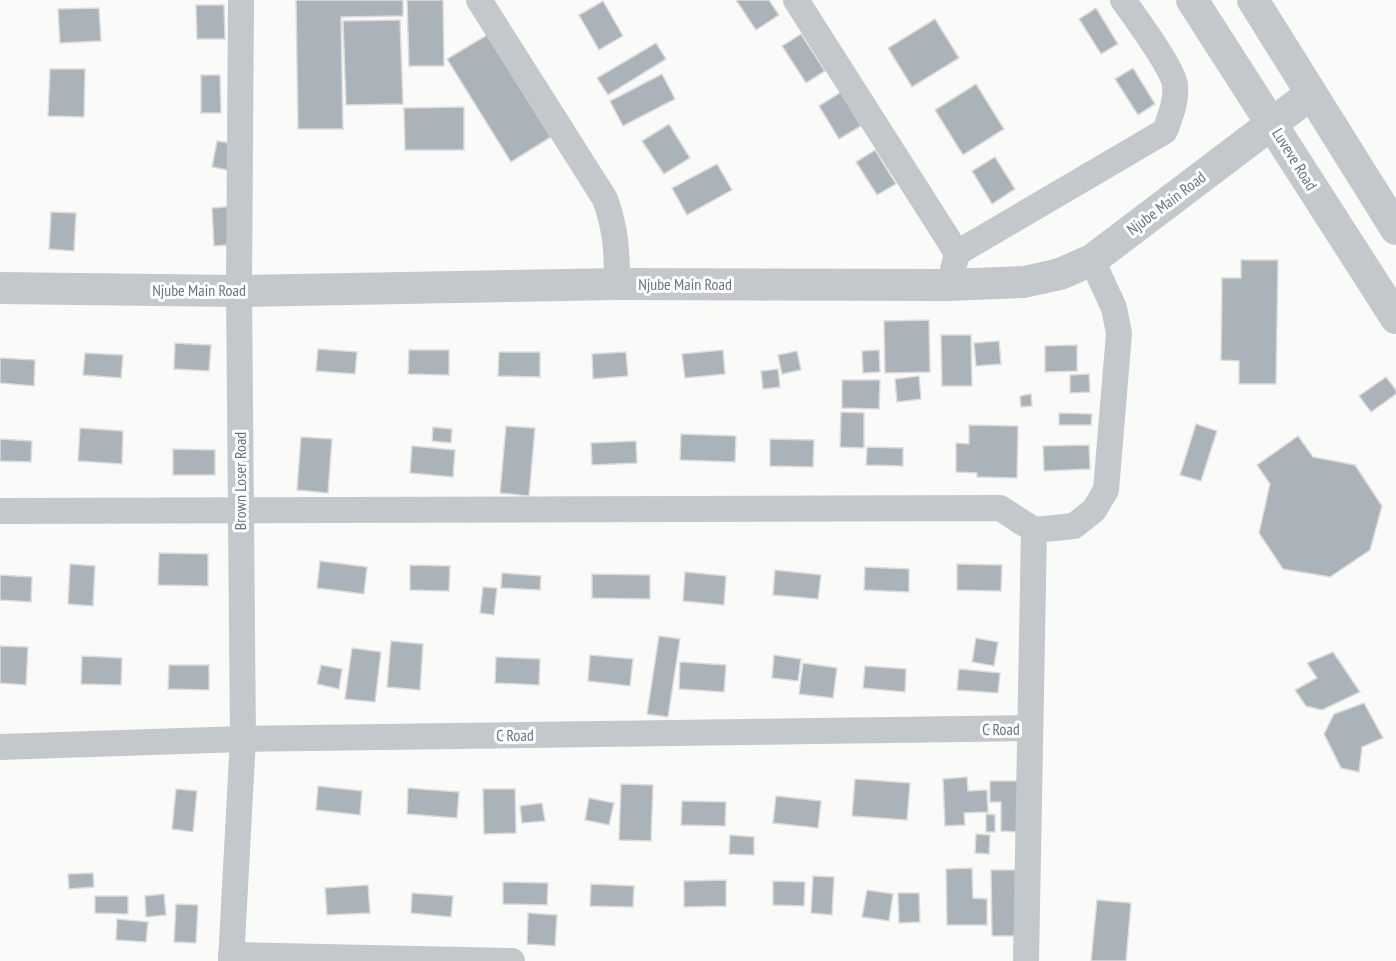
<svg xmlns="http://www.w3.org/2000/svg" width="1396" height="961" viewBox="0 0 1396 961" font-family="'PT Sans Narrow',sans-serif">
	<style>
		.building { fill: #aab3b9; stroke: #dcdcda; stroke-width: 1.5 }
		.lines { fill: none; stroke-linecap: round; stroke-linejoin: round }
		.minor { stroke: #c3c8cc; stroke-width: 26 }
		.tertiary { stroke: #c3c8cc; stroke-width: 32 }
		.labels { text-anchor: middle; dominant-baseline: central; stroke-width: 6; stroke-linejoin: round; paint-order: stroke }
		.street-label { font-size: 16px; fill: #657683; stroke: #fff }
	</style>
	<rect width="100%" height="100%" fill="#fafaf8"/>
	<g class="building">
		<polygon points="296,0 403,0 403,16 341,17 343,129 298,129"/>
		<polygon points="407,0 443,0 444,66 409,66"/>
		<polygon points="736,0 769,0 779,15 756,30"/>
		<polygon points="603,1 623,36 599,50 579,15"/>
		<polygon points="196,5 224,5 225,39 197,39"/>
		<polygon points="99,8 101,41 60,43 58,9"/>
		<polygon points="1096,8 1118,44 1101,54 1079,19"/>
		<polygon points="935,19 959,58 912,87 888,48"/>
		<polygon points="400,20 403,104 346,105 343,21"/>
		<polygon points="801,34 825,71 806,83 782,46"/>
		<polygon points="487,35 551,137 511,162 447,59"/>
		<polygon points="656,43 666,59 608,95 597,78"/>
		<polygon points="1133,68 1155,104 1138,115 1115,79"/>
		<polygon points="50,69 85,69 84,117 48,116"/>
		<polygon points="662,74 675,99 623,126 610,101"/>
		<polygon points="201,75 220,75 221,113 201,113"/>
		<polygon points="976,84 1004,129 963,155 935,110"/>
		<polygon points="841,92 861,126 839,139 819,106"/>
		<polygon points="464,107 464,150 405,150 404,108"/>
		<polygon points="669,124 690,158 664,174 642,141"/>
		<polygon points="217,141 236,144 232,171 212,167"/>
		<polygon points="875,150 896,184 877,195 856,162"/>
		<polygon points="995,157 1015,189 992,204 972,171"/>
		<polygon points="717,164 732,190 687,215 672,188"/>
		<polygon points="237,206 239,244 214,246 212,208"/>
		<polygon points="51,212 76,213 74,251 49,249"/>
		<polygon points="1241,260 1278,260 1276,384 1239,384 1239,361 1221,360 1222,278 1241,278"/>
		<polygon points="929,320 930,372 885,373 884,321"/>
		<polygon points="941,335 971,335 972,386 942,386"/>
		<polygon points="999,341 1001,364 976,366 974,343"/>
		<polygon points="175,343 211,345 209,371 174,369"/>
		<polygon points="1077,345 1077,371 1045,372 1045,346"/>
		<polygon points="318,349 357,352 355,374 316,371"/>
		<polygon points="409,350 449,350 449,375 408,374"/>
		<polygon points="723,350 725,374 685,378 682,354"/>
		<polygon points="879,350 880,372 863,373 862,351"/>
		<polygon points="797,351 801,370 782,374 778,355"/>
		<polygon points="499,352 540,352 540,377 498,376"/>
		<polygon points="626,352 628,376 593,379 592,354"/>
		<polygon points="85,353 123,355 121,378 83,375"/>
		<polygon points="0,358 35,360 34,386 0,383"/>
		<polygon points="778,369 780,387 763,389 761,371"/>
		<polygon points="1089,374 1090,392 1070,393 1070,375"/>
		<polygon points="919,376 921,399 897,402 895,379"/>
		<polygon points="1386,377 1396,390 1396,394 1371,412 1359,396"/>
		<polygon points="842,380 880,380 879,409 842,408"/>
		<polygon points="1031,394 1032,406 1021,407 1020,396"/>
		<polygon points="841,412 864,413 864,448 840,447"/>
		<polygon points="1059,413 1092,414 1091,425 1059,425"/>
		<polygon points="1196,424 1217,431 1201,481 1180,475"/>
		<polygon points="969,425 1018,426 1017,478 977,477 977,473 956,472 956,443 969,444"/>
		<polygon points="506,426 535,428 529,496 500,493"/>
		<polygon points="433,427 452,429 451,443 432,441"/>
		<polygon points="80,428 123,431 122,464 78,461"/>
		<polygon points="681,434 736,436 735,462 680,460"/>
		<polygon points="1298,436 1313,457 1355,465 1382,506 1370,550 1330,577 1283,569 1259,533 1270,484 1257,465"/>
		<polygon points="301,437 332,439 328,493 297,490"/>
		<polygon points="0,439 32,441 31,462 0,461"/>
		<polygon points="770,439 814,440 813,467 770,466"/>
		<polygon points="636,441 637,463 592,465 591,443"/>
		<polygon points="1089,445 1090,469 1044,471 1043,446"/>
		<polygon points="412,446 455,450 453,477 410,473"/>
		<polygon points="867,447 903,448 903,466 866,465"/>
		<polygon points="173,449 215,450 215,475 173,475"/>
		<polygon points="159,553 208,554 208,586 158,585"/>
		<polygon points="320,561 367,567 364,594 317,588"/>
		<polygon points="70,564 95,566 93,606 68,604"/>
		<polygon points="957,564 1002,565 1001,591 957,590"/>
		<polygon points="410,565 450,566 449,591 410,590"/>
		<polygon points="865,567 909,569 909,592 864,590"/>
		<polygon points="775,570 821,575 818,599 773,595"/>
		<polygon points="685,572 726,576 724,605 683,601"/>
		<polygon points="502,573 541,576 540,590 501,588"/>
		<polygon points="592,574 650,575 650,599 592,598"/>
		<polygon points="0,575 32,577 31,602 0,600"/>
		<polygon points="483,587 497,588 494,615 480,613"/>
		<polygon points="659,636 680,639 668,717 647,714"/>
		<polygon points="976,638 998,642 994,666 972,662"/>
		<polygon points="391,641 423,644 420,690 387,687"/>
		<polygon points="0,646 28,647 26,685 0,683"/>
		<polygon points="352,648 381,652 375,702 345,699"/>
		<polygon points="1333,652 1360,692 1322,710 1306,706 1295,690 1317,678 1307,663"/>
		<polygon points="590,655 633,659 630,686 588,681"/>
		<polygon points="774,655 801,659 798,681 772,678"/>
		<polygon points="82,656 122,658 121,685 81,684"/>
		<polygon points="496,657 540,659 539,685 495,683"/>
		<polygon points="680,662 726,665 724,692 679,689"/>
		<polygon points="803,663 837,668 833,698 799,694"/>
		<polygon points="169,665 209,665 209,690 168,689"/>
		<polygon points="321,665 342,669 339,689 317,684"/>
		<polygon points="865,666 906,669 905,692 863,688"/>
		<polygon points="959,669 1000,673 998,693 957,690"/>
		<polygon points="1364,703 1383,738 1362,747 1359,772 1341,768 1324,734 1334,714"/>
		<polygon points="967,777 968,791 987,790 988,812 964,813 965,825 945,826 943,779"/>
		<polygon points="855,779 910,783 907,820 852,816"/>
		<polygon points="990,781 1019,781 1019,832 1001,831 1001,802 990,802"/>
		<polygon points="621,784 653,785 651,841 619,840"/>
		<polygon points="318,786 362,791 360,815 316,810"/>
		<polygon points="408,788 459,792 457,818 407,814"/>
		<polygon points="176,789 197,791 193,832 172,829"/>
		<polygon points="483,789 515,789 516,833 484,834"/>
		<polygon points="776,796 821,801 818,828 773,823"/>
		<polygon points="589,798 614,803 609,825 585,820"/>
		<polygon points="682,801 726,802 725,826 681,825"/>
		<polygon points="542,803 545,821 522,823 520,806"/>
		<polygon points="986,814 995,815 995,832 986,832"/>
		<polygon points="976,834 990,835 989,854 975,853"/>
		<polygon points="730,835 754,837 754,855 729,854"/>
		<polygon points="972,868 973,898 987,899 987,925 947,925 946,869"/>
		<polygon points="991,870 1022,870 1022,936 992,936"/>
		<polygon points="93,873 94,887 69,889 68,874"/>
		<polygon points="813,876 834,877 832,915 811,913"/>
		<polygon points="726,880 726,906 684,907 684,881"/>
		<polygon points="773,881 805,882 804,906 773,905"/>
		<polygon points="503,882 548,883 547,905 503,904"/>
		<polygon points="591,884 634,886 633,907 590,906"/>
		<polygon points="368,885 370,913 327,915 325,888"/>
		<polygon points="867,890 893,894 889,921 862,917"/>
		<polygon points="412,893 453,896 451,917 411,913"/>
		<polygon points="898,893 919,893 920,922 899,923"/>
		<polygon points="164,894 166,915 146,917 145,896"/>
		<polygon points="95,896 128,896 128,914 95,913"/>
		<polygon points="1097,900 1131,903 1126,961 1091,961"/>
		<polygon points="176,904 198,905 196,943 174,942"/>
		<polygon points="528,913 557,915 555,946 527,944"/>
		<polygon points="117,919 148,922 146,942 116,940"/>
	</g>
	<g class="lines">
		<g class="minor">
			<path d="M479,0L605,199C616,229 617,252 617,284"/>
			<polyline points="796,0 957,253 953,270"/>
			<path d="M957,253L1165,131C1170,117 1177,100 1175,85C1173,68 1135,17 1123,0"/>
			<polyline points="0,511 1000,508 1034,530 1026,961"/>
			<polyline points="1034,530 1074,526 1094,510 1106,490 1119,333 1114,308 1092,260"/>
			<polyline points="0,747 243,739 1030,728"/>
			<polyline points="231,955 512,961"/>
			<polyline points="231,961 243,739 239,291 241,0"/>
		</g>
		<g class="tertiary">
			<polyline points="1192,0 1396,318"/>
			<polyline points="1253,0 1396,229"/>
			<polyline points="0,288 239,291 617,284 949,285 1024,282 1060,274 1092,260 1311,94"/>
		</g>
	</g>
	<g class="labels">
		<g class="street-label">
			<text transform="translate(1295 159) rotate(58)">Luveve Road</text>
			<text transform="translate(1166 203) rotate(-37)">Njube Main Road</text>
			<text x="685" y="284">Njube Main Road</text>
			<text x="199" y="290">Njube Main Road</text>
			<text transform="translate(240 481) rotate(-90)">Brown Loser Road</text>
			<text transform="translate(1001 729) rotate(-1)">C Road</text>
			<text transform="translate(515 735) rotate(-1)">C Road</text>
		</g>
	</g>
</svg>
